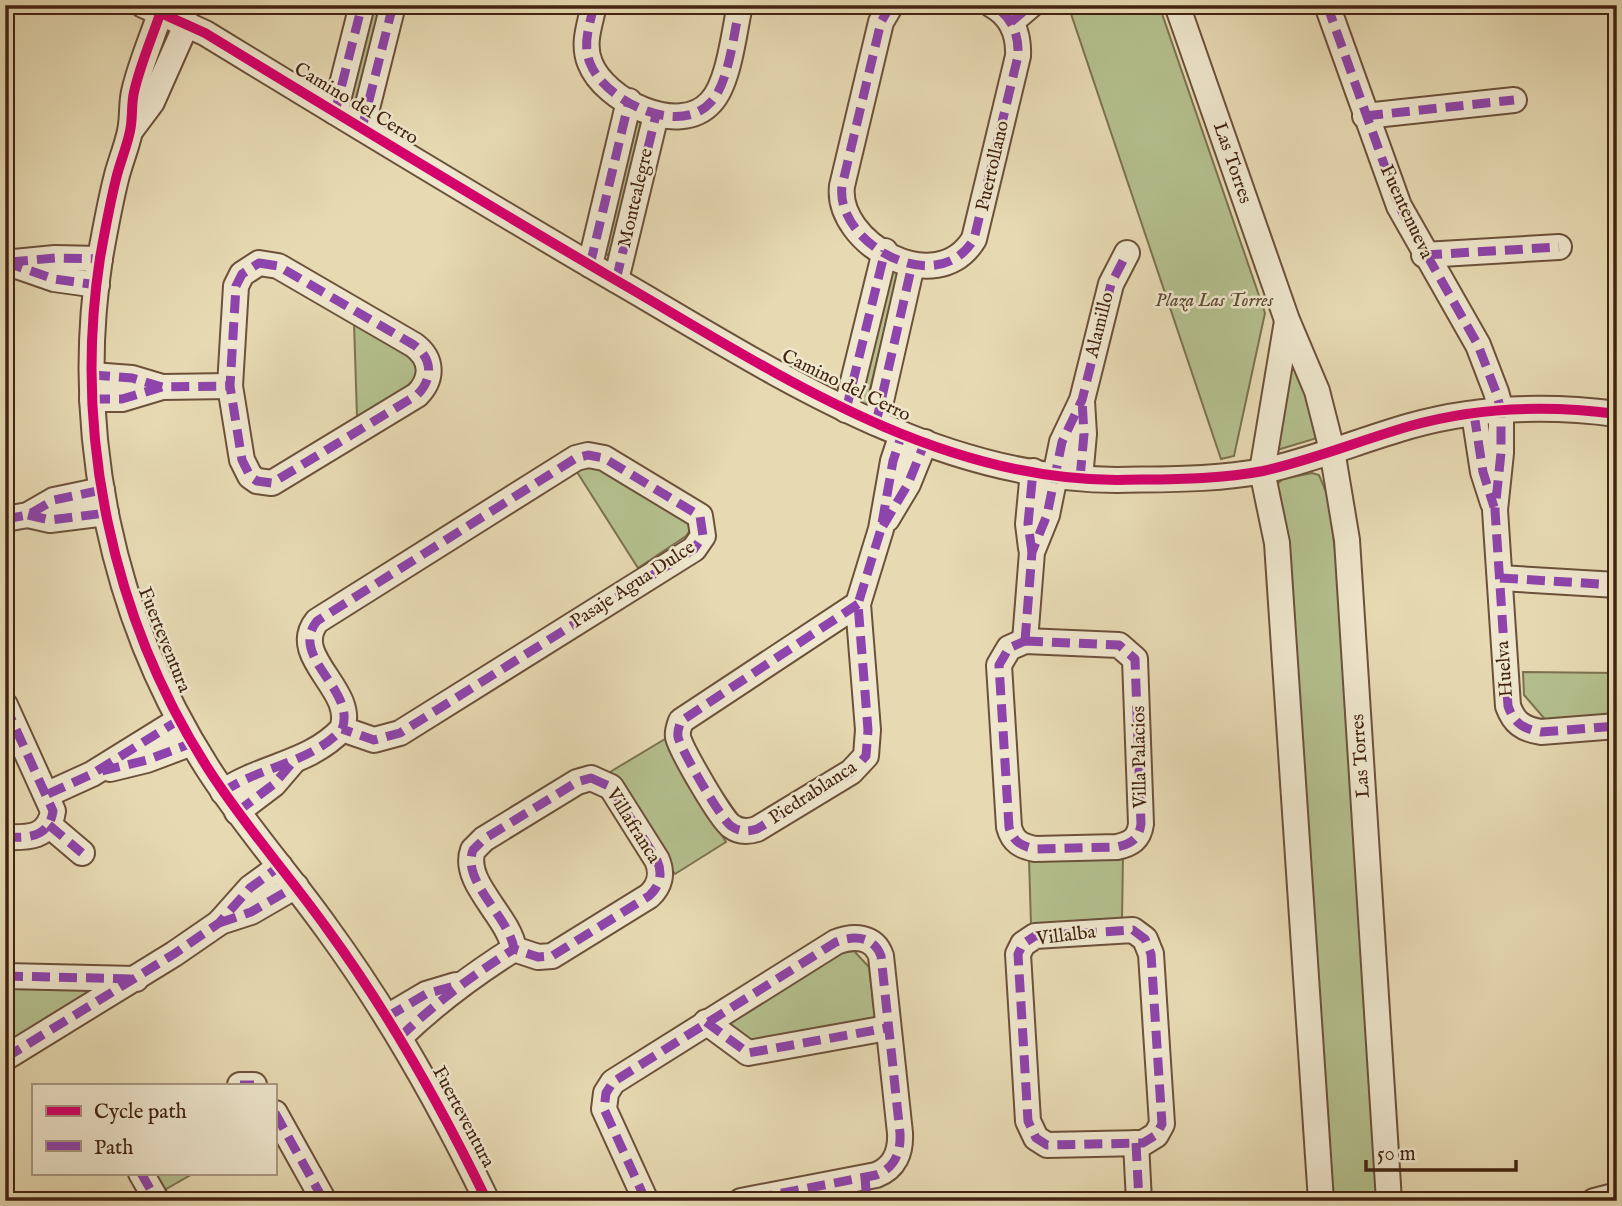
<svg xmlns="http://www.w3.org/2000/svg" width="1622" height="1206" viewBox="0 0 1622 1206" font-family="'IM FELL English',serif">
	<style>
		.green { fill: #b4c08e; stroke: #7c7250; stroke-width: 2 }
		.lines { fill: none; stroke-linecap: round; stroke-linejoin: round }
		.minor-casing { stroke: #6c513a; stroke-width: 28 }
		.minor { stroke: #efe7ce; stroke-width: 24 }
		.quiet { stroke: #8e44ad; stroke-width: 9; stroke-dasharray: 18 9; stroke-linecap: butt }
		.cycleway-casing { stroke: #efe7ce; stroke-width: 15 }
		.cycleway { stroke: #d6006c; stroke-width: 10 }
		.labels { text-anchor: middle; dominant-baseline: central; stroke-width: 5; stroke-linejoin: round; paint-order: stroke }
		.street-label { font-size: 19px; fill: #432312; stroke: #efe7ce }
		.park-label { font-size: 19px; font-style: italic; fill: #5f4a31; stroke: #efe7ce }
	</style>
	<rect width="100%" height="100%" fill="#e7dab3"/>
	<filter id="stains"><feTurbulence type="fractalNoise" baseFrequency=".00286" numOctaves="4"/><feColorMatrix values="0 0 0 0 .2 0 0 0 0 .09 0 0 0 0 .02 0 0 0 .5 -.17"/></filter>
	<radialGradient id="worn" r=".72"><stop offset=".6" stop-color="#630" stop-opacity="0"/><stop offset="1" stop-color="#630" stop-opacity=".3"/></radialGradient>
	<g class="green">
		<polygon points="368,5 381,5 359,105 347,103"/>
		<polygon points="1068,5 1159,5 1265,313 1234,456 1221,459"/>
		<polygon points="636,120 643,124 612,258 605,253"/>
		<polygon points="892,266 899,270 866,406 859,401"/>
		<polygon points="354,322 414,360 421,373 416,383 357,417"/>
		<polygon points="1297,363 1318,434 1314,439 1277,450 1289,364"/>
		<polygon points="587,464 598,465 690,520 691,529 686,536 638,568 577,472"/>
		<polygon points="1312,473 1319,475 1329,499 1338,578 1377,1201 1331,1201 1276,485 1283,479"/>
		<polygon points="1523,672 1617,673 1617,720 1549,724 1524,695"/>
		<polygon points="665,739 726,842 675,874 610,772"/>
		<polygon points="1123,854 1122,922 1031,925 1029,859"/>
		<polygon points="854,951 869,967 876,1025 751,1052 723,1025 830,954"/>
		<polygon points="5,985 88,990 90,994 5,1049"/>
		<polygon points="149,1173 194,1173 161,1192"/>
	</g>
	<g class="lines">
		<g class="minor-casing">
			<g id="minor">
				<path d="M143,5L205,33C341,116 477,199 614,279C768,368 931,480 1117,480C1164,479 1216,480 1263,471C1313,460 1361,440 1410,426C1477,407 1548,405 1617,414"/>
				<path d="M594,5C590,24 582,44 590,63C604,100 679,138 711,102C729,83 734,32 740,5"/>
				<path d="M891,5L881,22L842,186C835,243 937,301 974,239L1018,56C1019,34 1012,16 992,5"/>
				<polyline points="1177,5 1287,320 1317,391 1332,450 1347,540 1389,1201"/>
				<path d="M1327,5L1399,206L1478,345L1496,392L1501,410V453L1495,510L1508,706C1514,723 1523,729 1541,732L1617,726"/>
				<path d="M161,11C152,38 140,65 134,92C131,105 133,118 130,131C127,146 121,160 117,175C110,202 105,230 100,258C73,433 112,618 207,767C243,824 289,875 328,930C390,1015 441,1106 487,1201"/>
				<polyline points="1011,22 1031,5"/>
				<polyline points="335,112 362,5"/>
				<polyline points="1365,116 1514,100"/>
				<polyline points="362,128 393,5"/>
				<polyline points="131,130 152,102 187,23"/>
				<polyline points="1424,255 1559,247"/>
				<polyline points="5,262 54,279 97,285"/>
				<polyline points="14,262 55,258 100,259"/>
				<path d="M259,263L278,266L414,345C433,359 433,379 417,395L272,483L257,481L250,476L242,460L230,386L236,286L242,274Z"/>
				<polyline points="590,265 629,101"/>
				<polyline points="616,280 656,115"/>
				<polyline points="1287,321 1262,471 1277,543 1321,1201"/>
				<polyline points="92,375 132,378 162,387"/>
				<polyline points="92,399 122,399 162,387 230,386"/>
				<polyline points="846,410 885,251"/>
				<polyline points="1474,414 1483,472 1493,503"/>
				<polyline points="876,423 912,265"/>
				<polyline points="1080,478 1084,434 1082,401"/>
				<polyline points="28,515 50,520 106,513"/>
				<polyline points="5,519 28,515 54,500 102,490"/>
				<polyline points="887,519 908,484 925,442"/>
				<polyline points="1031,548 1028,524 1033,471"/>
				<polyline points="1500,578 1617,585"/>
				<path d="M858,604L681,721C679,727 677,731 678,737C681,750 721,819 731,826C739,832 748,832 757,829L851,772L866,756L868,730L858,604L881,529L893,461L902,434"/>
				<path d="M1025,641L1119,645L1135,659L1141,824C1139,839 1131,844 1117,847L1035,849C1021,846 1013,842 1009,827L999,665L1009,648Z"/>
				<polyline points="1025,641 1032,552 1047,515 1062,442 1082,400 1111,284 1127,253"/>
				<path d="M5,705L53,811C49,838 28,838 5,837"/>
				<polyline points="110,769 147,760 192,743"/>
				<path d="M591,778L611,787L657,860C663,874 660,886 649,896L552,956L538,957L514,949C509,916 461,882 473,850L484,839L577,782Z"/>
				<path d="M223,792C260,766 310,764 342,729C357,690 288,657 317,621L576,458L588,455L604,458L700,516L703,536L694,549L400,733L374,740L342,729"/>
				<polyline points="48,794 92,774 179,720"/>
				<polyline points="237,812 274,784 292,763"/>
				<polyline points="49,825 82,853"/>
				<polyline points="220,922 251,912 296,886"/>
				<polygon points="1133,930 1145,939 1151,954 1162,1124 1156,1135 1143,1143 1047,1145 1036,1138 1028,1121 1018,954 1023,944 1035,936"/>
				<polyline points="5,976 136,979"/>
				<polyline points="387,1017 426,994 456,985"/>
				<polyline points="706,1022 748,1053 887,1028"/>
				<path d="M400,1037C435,1003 473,975 514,949"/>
				<polyline points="5,1058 174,954 219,923 250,888 280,866"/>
				<polyline points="240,1085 254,1085"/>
				<polyline points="275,1113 324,1201"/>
				<polyline points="1136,1143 1139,1201"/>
				<polyline points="141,1173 157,1201"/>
				<path d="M646,1201L604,1109L606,1093L613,1082L836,942C854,935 874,936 881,956L900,1133C901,1152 895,1168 876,1175L741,1201"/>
				<polyline points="1594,1201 1617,1195"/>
			</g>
		</g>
		<use href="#minor" class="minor"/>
		<g class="quiet">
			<path d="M594,5C590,24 582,44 590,63C604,100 679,138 711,102C729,83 734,32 740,5"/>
			<path d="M891,5L881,22L842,186C835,243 937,301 974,239L1018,56C1019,34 1012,16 992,5"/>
			<path d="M1327,5L1399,206L1478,345L1496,392L1501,410V453L1495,510L1508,706C1514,723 1523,729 1541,732L1617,726"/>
			<polyline points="1011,22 1031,5"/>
			<polyline points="335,112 362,5"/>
			<polyline points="1365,116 1514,100"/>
			<polyline points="362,128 393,5"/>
			<polyline points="1424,255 1559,247"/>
			<polyline points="5,262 54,279 97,285"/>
			<polyline points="10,262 55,258 100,259"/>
			<path d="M259,263L278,266L414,345C433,359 433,379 417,395L272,483L257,481L250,476L242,460L230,386L236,286L242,274Z"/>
			<polyline points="590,265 629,101"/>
			<polyline points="616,280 656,115"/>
			<polyline points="92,375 132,378 162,387"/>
			<polyline points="92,399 122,399 162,387 230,386"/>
			<polyline points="846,410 885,251"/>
			<polyline points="1474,414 1483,472 1494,507"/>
			<polyline points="876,423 912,265"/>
			<polyline points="1080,478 1084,434 1082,400"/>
			<polyline points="28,515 50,520 106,513"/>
			<polyline points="5,519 28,515 54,500 102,490"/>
			<polyline points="883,526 908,484 925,442"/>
			<polyline points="1032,552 1028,524 1033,471"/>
			<polyline points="1500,578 1617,585"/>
			<path d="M858,604L681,721C679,727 677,731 678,737C681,750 721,819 731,826C739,832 748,832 757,829L851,772L866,756L868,730L858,604L881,529L893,461L902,434"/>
			<path d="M1025,641L1119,645L1135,659L1141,824C1139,839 1131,844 1117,847L1035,849C1021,846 1013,842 1009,827L999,665L1009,648Z"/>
			<polyline points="1025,641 1032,552 1047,515 1062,442 1082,400 1111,284 1127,253"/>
			<path d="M5,705L53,811C49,838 28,838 5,837"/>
			<polyline points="102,771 147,760 192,743"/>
			<path d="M591,778L611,787L657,860C663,874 660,886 649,896L552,956L538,957L514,949C509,916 461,882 473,850L484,839L577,782Z"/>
			<path d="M223,792C260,766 310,764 342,729C357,690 288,657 317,621L576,458L588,455L604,458L700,516L703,536L694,549L400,733L374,740L342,729"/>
			<polyline points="48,794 92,774 179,720"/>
			<polyline points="237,812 274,784 292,763"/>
			<polyline points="49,825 82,853"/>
			<polyline points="219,923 251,912 296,886"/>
			<polygon points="1133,930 1145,939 1151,954 1162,1124 1156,1135 1143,1143 1047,1145 1036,1138 1028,1121 1018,954 1023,944 1035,936"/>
			<polyline points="5,976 136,979"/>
			<polyline points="387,1017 426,994 458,985"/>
			<polyline points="706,1022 748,1053 887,1028"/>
			<path d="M400,1037C435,1003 473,975 514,949"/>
			<polyline points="5,1058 174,954 219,923 250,888 280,866"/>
			<polyline points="240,1085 254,1085"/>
			<polyline points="275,1113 324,1201"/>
			<polyline points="1136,1143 1139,1201"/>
			<polyline points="141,1173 157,1201"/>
			<polyline points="865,1178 867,1201"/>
			<path d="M646,1201L604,1109L606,1093L613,1082L836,942C854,935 874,936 881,956L900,1133C901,1152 895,1168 876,1175L741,1201"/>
		</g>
		<g class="cycleway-casing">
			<g id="cycleway">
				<path d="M143,5L205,33C341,116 477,199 614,279C768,368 931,480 1117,480C1164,479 1216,480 1263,471C1313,460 1361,440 1410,426C1477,407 1548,405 1617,414"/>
				<path d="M161,11C152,38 140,65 134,92C131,105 133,118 130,131C127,146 121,160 117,175C110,202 105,230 100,258C73,433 112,618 207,767C243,824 289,875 328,930C390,1015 441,1106 487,1201"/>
			</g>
		</g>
		<use href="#cycleway" class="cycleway"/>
	</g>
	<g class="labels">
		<g class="street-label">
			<text transform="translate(356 104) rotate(31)">Camino del Cerro</text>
			<text transform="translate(1232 163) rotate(71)">Las Torres</text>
			<text transform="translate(993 166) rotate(-77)">Puertollano</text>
			<text transform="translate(636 198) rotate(-77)">Montealegre</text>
			<text transform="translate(1406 212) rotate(65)">Fuentenueva</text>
			<text transform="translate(1100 325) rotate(-76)">Alamillo</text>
			<text transform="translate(846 386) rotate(26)">Camino del Cerro</text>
			<text transform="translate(633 585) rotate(-33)">Pasaje Agua Dulce</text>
			<text transform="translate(164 640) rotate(68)">Fuerteventura</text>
			<text transform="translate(1505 669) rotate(-94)">Huelva</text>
			<text transform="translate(1361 756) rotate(-94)">Las Torres</text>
			<text transform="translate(1140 757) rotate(-91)">Villa Palacios</text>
			<text transform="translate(813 793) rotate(-33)">Piedrablanca</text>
			<text transform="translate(633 826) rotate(58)">Villafranca</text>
			<text transform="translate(1066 936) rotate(-7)">Villalba</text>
			<text transform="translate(463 1117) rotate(62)">Fuerteventura</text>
		</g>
		<g class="park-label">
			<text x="1214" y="301">Plaza Las Torres</text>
		</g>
	</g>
	<rect width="1622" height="1206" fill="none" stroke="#e7dab3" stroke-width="28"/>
	<rect x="7" y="7" width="1608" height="1192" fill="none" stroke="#432312" stroke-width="3.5"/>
	<rect x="14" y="14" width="1594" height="1178" fill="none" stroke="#432312" stroke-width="2"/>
	<rect x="32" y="1084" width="245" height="91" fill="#efe7ce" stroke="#aa9983" stroke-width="2"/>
	<rect x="46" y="1106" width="35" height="10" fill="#d6006c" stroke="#aa9983" stroke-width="2"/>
	<text x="94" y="1118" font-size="21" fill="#432312">Cycle path</text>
	<rect x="46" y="1141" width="35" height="10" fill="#8e44ad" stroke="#aa9983" stroke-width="2"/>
	<text x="94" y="1154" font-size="21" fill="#432312">Path</text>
	<path d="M1366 1160v10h150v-10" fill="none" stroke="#432312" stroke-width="3.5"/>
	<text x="1377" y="1160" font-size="21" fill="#432312" stroke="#efe7ce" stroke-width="5" paint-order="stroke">50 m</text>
	<rect width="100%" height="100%" filter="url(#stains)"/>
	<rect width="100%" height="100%" fill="url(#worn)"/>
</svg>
